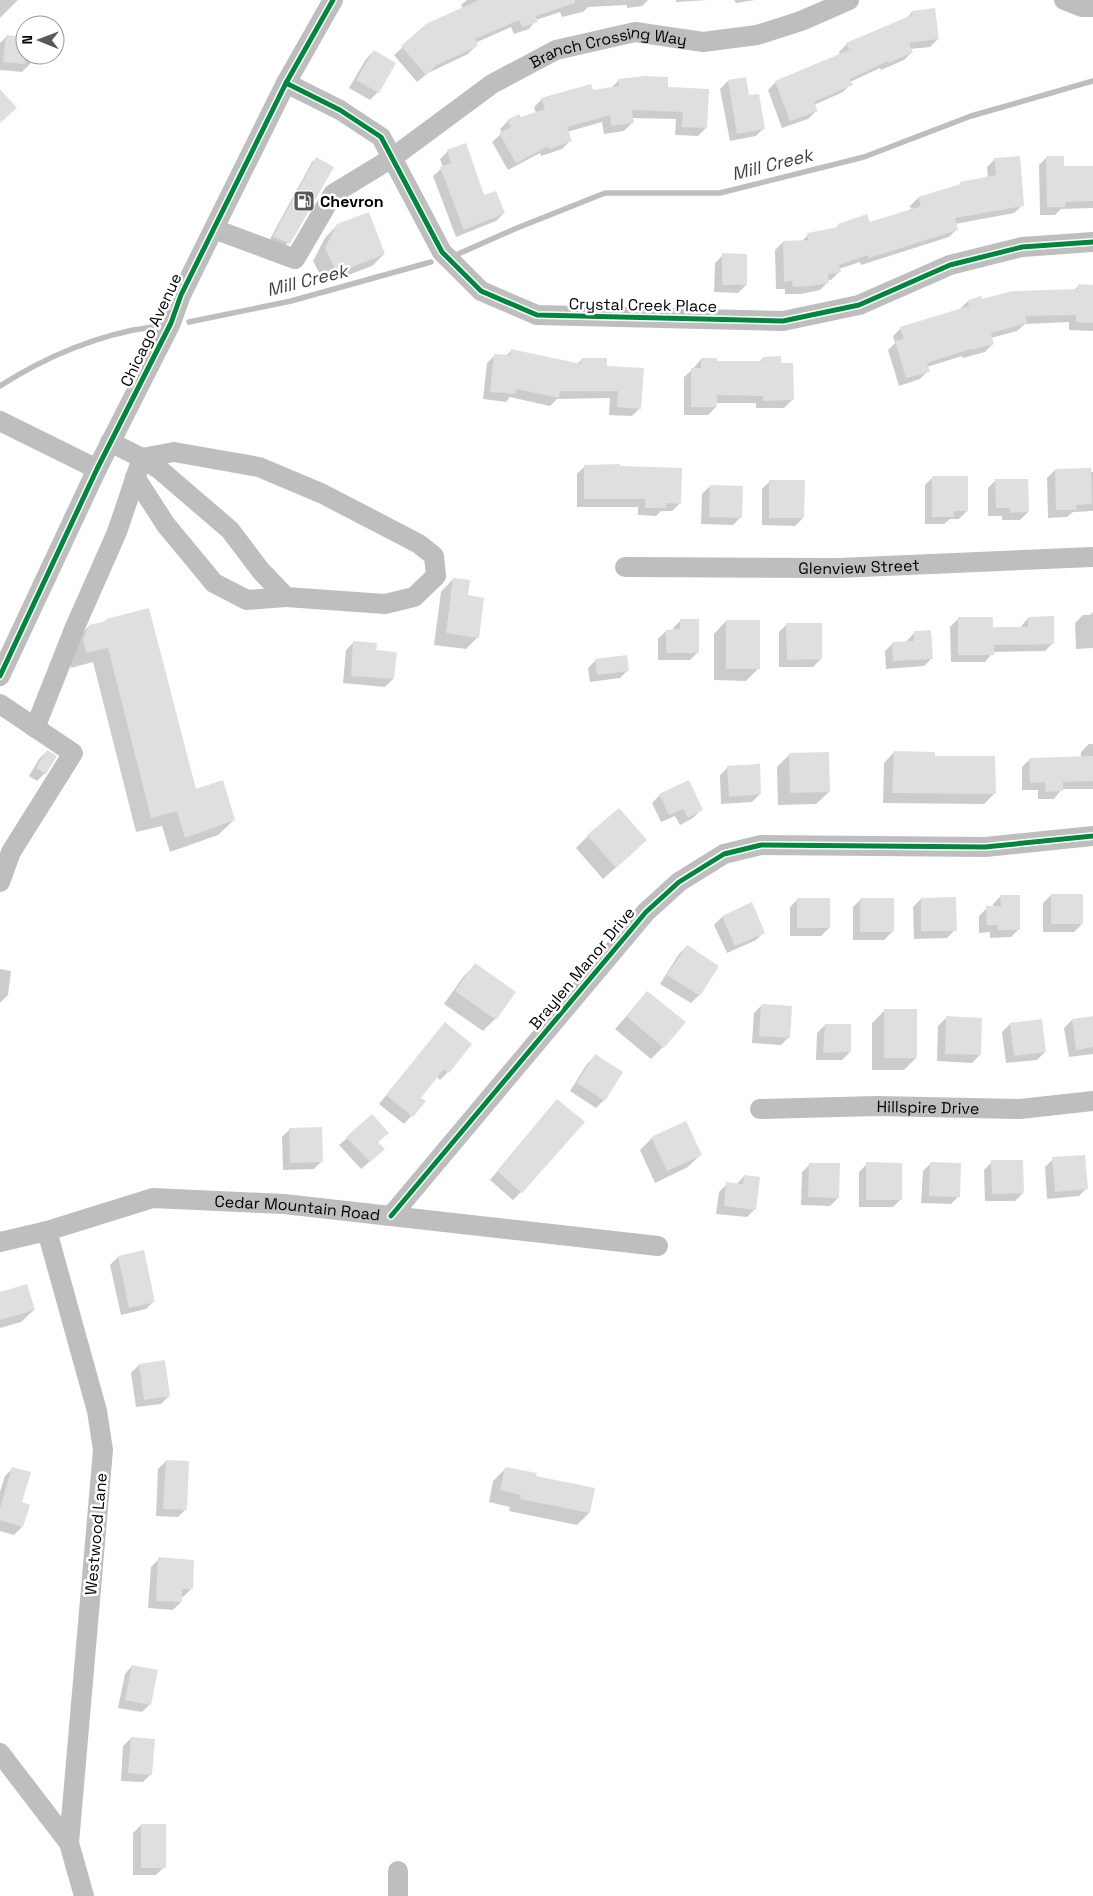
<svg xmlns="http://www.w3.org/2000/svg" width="1093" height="1896" viewBox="0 0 1093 1896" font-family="'Space Grotesk',sans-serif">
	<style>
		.shadow { fill: #0003 }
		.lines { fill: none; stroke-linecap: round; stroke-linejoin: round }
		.stream { stroke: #bebebe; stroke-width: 5.5 }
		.building { fill: #dfdfdf }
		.minor { stroke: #bebebe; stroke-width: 20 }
		.cycleway-casing { stroke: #fff; stroke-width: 8 }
		.cycleway { stroke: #00873e; stroke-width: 5 }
		.labels { text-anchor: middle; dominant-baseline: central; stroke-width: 5; stroke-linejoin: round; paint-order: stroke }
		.street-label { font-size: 16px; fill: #000; stroke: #fff }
		.poi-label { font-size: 16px; font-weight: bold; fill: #000; stroke: #fff; text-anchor: start }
		.water-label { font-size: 18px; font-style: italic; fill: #434343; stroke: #fff }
	</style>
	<rect width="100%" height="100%" fill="#fff"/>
	<g class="shadow">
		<polygon points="0,0 18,0 0,18"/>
		<polygon points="467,0 648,0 642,6 627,8 627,5 588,7 583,12 562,17 560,12 536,20 529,29 514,34 511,27 475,43 476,46 468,54 428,73 417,82 394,55 427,25 463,9 461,5"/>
		<polygon points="676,0 708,0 676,2"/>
		<polygon points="734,0 755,0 736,3"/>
		<polygon points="912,12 938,39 930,47 910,49 912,52 904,60 881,70 880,68 850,82 851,84 843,92 814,105 816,111 808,119 782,128 768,90 776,82 840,55 839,52 847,44 905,20"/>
		<polygon points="6,37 25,38 25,55 30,55 30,64 22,72 0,70 0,43"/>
		<polygon points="374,51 378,92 370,100 349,88 366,59"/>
		<polygon points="619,80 667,88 706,128 698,136 675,135 676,119 632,118 632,123 624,131 604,134 602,122 567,132 570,141 562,149 541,156 540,153 508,170 492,142 502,133 500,129 508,121 536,113 534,107 542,99 610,89"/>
		<polygon points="728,81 748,97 764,128 756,136 730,141 720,89"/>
		<polygon points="448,151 483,197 504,213 496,221 456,237 433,176 443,167 440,159"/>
		<polygon points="1047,157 1063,167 1093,167 1093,208 1061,209 1055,215 1040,215 1039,165"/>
		<polygon points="316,159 333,168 285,247 270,239 312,162"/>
		<polygon points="995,159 1023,205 1014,213 955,224 957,229 949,237 861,265 860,262 839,269 839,272 831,280 828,280 828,282 820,290 801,294 785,294 785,289 776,289 775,250 783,242 801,242 808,235 835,229 839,225 869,224 912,210 910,206 918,198 958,186 961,183 988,178 987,167"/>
		<polygon points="337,225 384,254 372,266 325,284 313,261 325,238"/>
		<polygon points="723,255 746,285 738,293 714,292 715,263"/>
		<polygon points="1078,286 1093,293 1093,331 1069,330 1069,322 1025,324 1017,331 991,338 993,344 985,352 963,358 962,356 927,367 928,371 920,379 899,386 888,350 895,343 893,336 901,328 960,309 968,301 1074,291"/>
		<polygon points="512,350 576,365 581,360 606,367 640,408 632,416 609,415 610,398 557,399 550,406 510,397 506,402 483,399 487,363 495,355 506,356"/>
		<polygon points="763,358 780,364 792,400 784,408 756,408 756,403 716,403 716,407 708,415 684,415 684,377 693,369 701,359 716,362 759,362"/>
		<polygon points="585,466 680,503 672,511 661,511 656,516 638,515 638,507 577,507 577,474"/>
		<polygon points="1055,470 1093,472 1093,511 1073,512 1067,517 1048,518 1047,478"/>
		<polygon points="933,477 967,511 959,519 950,519 944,524 925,524 925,485"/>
		<polygon points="996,480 1028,512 1020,520 1002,520 1002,516 988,516 988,488"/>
		<polygon points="770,481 803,518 795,526 762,525 762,489"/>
		<polygon points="710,486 741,517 733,525 701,524 702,494"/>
		<polygon points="453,579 478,637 466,649 434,645 441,592"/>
		<polygon points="1093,612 1093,648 1076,649 1075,623 1083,615 1090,615"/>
		<polygon points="1028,618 1053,643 1045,651 993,652 985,662 951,662 950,627 958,619 992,628 1020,628"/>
		<polygon points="106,620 195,791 234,820 218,835 170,852 162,826 136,832 93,662 71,668 68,655 74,642 89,626 103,623"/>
		<polygon points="681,620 698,652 690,660 658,660 658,639 666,631 673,631 673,628"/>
		<polygon points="726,621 758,669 746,681 714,680 714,634"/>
		<polygon points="787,624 821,659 813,667 779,667 779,632"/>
		<polygon points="914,633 932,658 924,666 886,669 885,651 893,643 906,642"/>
		<polygon points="354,642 375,652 393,679 385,687 343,683 346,650"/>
		<polygon points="596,660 628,670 620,678 590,682 588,668"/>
		<polygon points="1089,744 1093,744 1093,789 1062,789 1054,799 1038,799 1038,790 1022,790 1022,767 1030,759 1081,758 1081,752"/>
		<polygon points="47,751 45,773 37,781 29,776 39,759"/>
		<polygon points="894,752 933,757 994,794 984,804 883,803 884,763"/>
		<polygon points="790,754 829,792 816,804 778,805 777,767"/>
		<polygon points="728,767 760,794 752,802 721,804 720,775"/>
		<polygon points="660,795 701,810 693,818 680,825 675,816 661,822 652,803"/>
		<polygon points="588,836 633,852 603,879 576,848"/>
		<polygon points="1051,895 1082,924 1074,932 1043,932 1043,903"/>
		<polygon points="1001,896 1019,929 1011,937 990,938 990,932 979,933 979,916 987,908 993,908 993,904"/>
		<polygon points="798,899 829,928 821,936 790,936 790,907"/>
		<polygon points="861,899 892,932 884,940 853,940 853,907"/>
		<polygon points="921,899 955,930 947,938 914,939 913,907"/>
		<polygon points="752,904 764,932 756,940 727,953 714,925 722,917"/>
		<polygon points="687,946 717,966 699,995 691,1003 660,984 679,954"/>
		<polygon points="475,965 495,1019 483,1031 444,1004 463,977"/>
		<polygon points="0,969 11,971 8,995 0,1003"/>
		<polygon points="648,992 663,1047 651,1059 615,1029"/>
		<polygon points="762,1005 789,1037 781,1045 752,1043 754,1013"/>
		<polygon points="884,1011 916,1058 904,1070 872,1070 872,1023"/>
		<polygon points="1093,1017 1093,1054 1069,1057 1064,1028 1072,1020"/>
		<polygon points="946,1018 980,1055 972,1063 937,1061 938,1026"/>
		<polygon points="445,1023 448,1072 440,1080 437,1077 419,1098 424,1102 404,1124 379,1104"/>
		<polygon points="1010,1024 1045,1052 1037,1060 1006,1063 1002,1032"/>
		<polygon points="825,1025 850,1052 842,1060 816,1060 817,1033"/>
		<polygon points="595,1056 604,1100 596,1108 570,1091 587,1064"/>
		<polygon points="550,1108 521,1192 513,1200 490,1180"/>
		<polygon points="290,1129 322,1161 314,1169 283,1170 282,1137"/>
		<polygon points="347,1138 377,1143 375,1157 361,1169 339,1145"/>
		<polygon points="652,1138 700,1155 688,1167 655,1183 640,1150"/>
		<polygon points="1053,1159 1087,1188 1079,1196 1047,1199 1045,1167"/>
		<polygon points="992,1162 1023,1193 1015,1201 985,1201 984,1170"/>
		<polygon points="931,1163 959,1196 951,1204 921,1203 923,1171"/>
		<polygon points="810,1164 838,1198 830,1206 801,1205 802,1172"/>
		<polygon points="867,1164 901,1199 893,1207 859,1207 859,1172"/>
		<polygon points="744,1176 755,1209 747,1217 716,1214 719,1192 727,1184 736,1185"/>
		<polygon points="118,1257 154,1301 146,1309 121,1315 110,1265"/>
		<polygon points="0,1293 34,1310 21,1322 0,1328"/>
		<polygon points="164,1362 169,1396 161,1404 136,1407 131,1373 139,1365"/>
		<polygon points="166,1461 186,1509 178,1517 156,1516 158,1469"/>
		<polygon points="13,1468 21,1503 28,1505 22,1527 14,1535 0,1531 0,1492 5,1476"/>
		<polygon points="506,1468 535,1477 589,1513 577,1525 509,1511 510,1507 489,1502 493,1481"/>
		<polygon points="159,1559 191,1589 183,1597 181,1597 181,1602 173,1610 148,1608 151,1567"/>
		<polygon points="132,1666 150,1704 142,1712 118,1708 125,1674"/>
		<polygon points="131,1738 151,1774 143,1782 121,1781 123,1746"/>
		<polygon points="141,1825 164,1867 156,1875 133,1875 133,1833"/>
	</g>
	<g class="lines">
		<g class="stream">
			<polyline points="458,254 517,228 605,193 720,193 864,157 971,116 1093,81"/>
			<polyline points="189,322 291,301 431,262"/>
			<path d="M0,386C45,357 99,334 152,327"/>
		</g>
	</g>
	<g class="building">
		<polygon points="479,0 575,0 575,3 536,16 538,22 522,27 519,20 475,39 478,46 437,65 426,75 401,46 426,24"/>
		<polygon points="935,8 939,39 909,43 913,52 889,63 888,61 850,79 853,85 814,102 818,111 790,121 775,81 849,50 846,43 912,15 912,11"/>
		<polygon points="6,35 25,37 25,64 3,62"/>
		<polygon points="374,50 396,63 379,93 356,80"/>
		<polygon points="645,76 668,77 668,87 709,89 707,128 682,127 683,112 632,110 634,123 611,126 610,115 567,127 572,141 549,149 548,146 516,163 499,133 511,127 507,120 519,114 521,117 545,109 541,98 591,84 593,90 619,86 618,79"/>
		<polygon points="746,77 749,95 759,94 765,129 737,134 728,80"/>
		<polygon points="0,89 17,108 0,123"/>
		<polygon points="466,143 484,195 496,191 505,213 464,230 440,167 451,163 447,150"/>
		<polygon points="1020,156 1024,206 955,218 958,230 869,258 868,255 839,265 841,272 828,274 829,283 810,286 793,287 792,281 784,282 783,241 808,240 807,233 839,227 838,224 867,214 870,222 921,206 918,197 961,184 960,182 996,175 994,158"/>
		<polygon points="1046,156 1064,156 1064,166 1093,166 1093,201 1065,202 1065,207 1047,207"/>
		<polygon points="316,157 334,167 290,244 273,236"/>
		<polygon points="369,212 385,254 337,273 325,248 337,224"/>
		<polygon points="722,253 747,254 747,285 722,285"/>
		<polygon points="1078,284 1093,285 1093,323 1076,322 1076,315 1025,316 1027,323 991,333 994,344 971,350 970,349 927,363 930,372 906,378 895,341 904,339 900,327 969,306 968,300 981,296 982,299 1013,291 1078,289"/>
		<polygon points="511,349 581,364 581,358 607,358 607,366 644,368 641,409 617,407 618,391 560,391 559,398 516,389 515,394 490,392 494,354 511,355"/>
		<polygon points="781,356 781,363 793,363 794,400 763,401 763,396 717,395 717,407 691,407 691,368 701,368 701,358 717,358 717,361 763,361 763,357"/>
		<polygon points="620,464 620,466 682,468 681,504 666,503 666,508 645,508 645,499 584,499 584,465"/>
		<polygon points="1091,468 1092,504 1076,505 1077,510 1056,510 1055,469"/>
		<polygon points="932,476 968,476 968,511 954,511 954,517 932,517"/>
		<polygon points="995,479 1028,479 1029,512 1010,513 1010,508 996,508"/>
		<polygon points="769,480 805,480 804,518 769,518"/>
		<polygon points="710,485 743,486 742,518 709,517"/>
		<polygon points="453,578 470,580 468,595 484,598 479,638 446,633"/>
		<polygon points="149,608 196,789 223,780 235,820 185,838 177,811 151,818 108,648 86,653 83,639 89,625 106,621 106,619"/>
		<polygon points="1054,616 1054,644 994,645 994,655 958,655 958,617 993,617 993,627 1028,627 1028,617"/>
		<polygon points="680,619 699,619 699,653 666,653 666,630 680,629"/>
		<rect x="726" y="620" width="34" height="49"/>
		<polygon points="786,623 822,623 822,659 787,660"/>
		<polygon points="931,630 933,659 893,661 892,642 914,641 914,631"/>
		<polygon points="353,641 377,643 376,650 397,652 394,679 351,676"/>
		<polygon points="627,655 629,671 597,675 595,659"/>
		<polygon points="47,750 57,756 46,774 36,768"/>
		<polygon points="894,751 935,752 935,756 995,756 996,794 892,793"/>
		<polygon points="829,752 830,792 790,793 789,753"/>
		<polygon points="1093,756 1093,781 1063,782 1063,791 1046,792 1045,782 1030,783 1029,758"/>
		<polygon points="760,764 761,794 729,797 727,766"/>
		<polygon points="689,780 703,810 688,818 683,809 669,815 659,794"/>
		<polygon points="619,808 647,840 616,868 587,835"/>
		<rect x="1051" y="894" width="32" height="30"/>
		<polygon points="1000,895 1020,895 1020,930 998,930 997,925 987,925 986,906 1001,906"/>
		<polygon points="956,897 957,931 921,931 921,898"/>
		<rect x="797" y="898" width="33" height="30"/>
		<rect x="860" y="898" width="34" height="34"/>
		<polygon points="752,902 765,933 735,946 722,916"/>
		<polygon points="687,945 719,966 700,996 667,975"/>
		<polygon points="475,963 516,992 496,1020 455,991"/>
		<polygon points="647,991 686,1022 664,1048 626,1016"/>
		<polygon points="761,1004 792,1006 790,1038 759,1036"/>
		<rect x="884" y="1009" width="33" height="49"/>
		<polygon points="946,1016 982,1018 981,1055 945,1054"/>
		<polygon points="1093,1016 1093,1047 1076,1050 1072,1019"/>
		<polygon points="1042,1019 1046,1052 1014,1056 1010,1023"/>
		<polygon points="445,1022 472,1044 449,1073 444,1069 421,1098 426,1101 413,1117 386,1095"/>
		<polygon points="825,1024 851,1024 851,1052 823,1053"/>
		<polygon points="595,1054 623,1072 605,1101 577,1083"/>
		<polygon points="557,1099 585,1122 522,1193 497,1171"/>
		<polygon points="372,1114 389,1133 378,1142 385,1149 370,1162 346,1137"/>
		<polygon points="686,1121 702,1155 667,1171 651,1137"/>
		<polygon points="322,1127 323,1162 290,1163 289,1128"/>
		<polygon points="1085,1155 1088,1189 1055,1192 1052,1157"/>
		<polygon points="991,1160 1023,1160 1024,1193 992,1194"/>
		<polygon points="866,1162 902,1163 902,1200 866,1200"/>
		<polygon points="930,1162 961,1163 960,1197 929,1196"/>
		<polygon points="809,1163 840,1163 839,1198 808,1197"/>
		<polygon points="744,1175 760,1177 756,1210 724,1206 726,1182 743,1184"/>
		<polygon points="144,1250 155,1302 129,1308 118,1256"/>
		<polygon points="27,1284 35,1310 0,1320 0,1292"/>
		<polygon points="165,1360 170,1396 144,1400 139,1364"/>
		<polygon points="166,1460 189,1461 187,1510 163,1509"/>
		<polygon points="12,1467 31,1472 22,1502 30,1505 23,1527 0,1520 0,1508"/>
		<polygon points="505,1467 537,1473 536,1476 595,1488 590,1513 520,1499 521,1495 500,1490"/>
		<polygon points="158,1557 194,1560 193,1589 182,1589 182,1602 156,1601"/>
		<polygon points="132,1665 158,1670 151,1705 125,1700"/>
		<polygon points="131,1737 155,1739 152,1775 128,1773"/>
		<rect x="141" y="1824" width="25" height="44"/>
	</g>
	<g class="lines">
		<g class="minor">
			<polyline points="1064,0 1082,7 1093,7"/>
			<polyline points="286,83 340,110 381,137 442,252 481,291 537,315 783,321 859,305 950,265 1022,247 1093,242"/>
			<path id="s1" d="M214,229L295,259L333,194L392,158L492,84L556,50L635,32L703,42L757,35L801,21L849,0"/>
			<polyline points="0,421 97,469"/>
			<polygon points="174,452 259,467 323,494 419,544 434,556 436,576 414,597 385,604 286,597 261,571 230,530 159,469 142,458"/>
			<polyline points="135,477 166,525 214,583 247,600 286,597"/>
			<path id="s2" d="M625,567L839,568L1093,557"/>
			<polyline points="0,676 97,469 171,323 181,295 286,83 333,0"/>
			<polyline points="0,704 73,753 11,852 0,882"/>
			<polyline points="35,728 75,627 117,532 142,458 110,442"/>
			<path id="s3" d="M760,1109L877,1106L1020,1109L1093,1101"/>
			<polyline points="391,1216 646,912 679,882 724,854 761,845 985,847 1093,836"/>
			<polyline points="47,1231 97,1411 103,1450 69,1843"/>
			<path id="s4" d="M0,1242L47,1231L153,1198L284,1204L658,1246"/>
			<polyline points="0,1753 69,1843 84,1896"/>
			<polyline points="398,1896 398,1871"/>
		</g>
		<g class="cycleway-casing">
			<g id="cycleway">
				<polyline points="286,83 340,110 381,137 442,252 481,291 537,315 783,321 859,305 950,265 1022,247 1093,242"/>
				<polyline points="0,676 97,469 171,323 181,295 286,83 333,0"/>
				<polyline points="391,1216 646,912 679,882 724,854 761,845 985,847 1093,836"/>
			</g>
		</g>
		<use href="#cycleway" class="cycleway"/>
	</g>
	<defs>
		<g id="fuel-square" transform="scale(1.125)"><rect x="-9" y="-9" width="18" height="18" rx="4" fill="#595959" stroke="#fff"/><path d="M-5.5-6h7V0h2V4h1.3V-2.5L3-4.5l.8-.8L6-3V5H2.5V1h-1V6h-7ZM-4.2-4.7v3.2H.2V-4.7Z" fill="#fff"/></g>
	</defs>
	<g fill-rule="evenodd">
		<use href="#fuel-square" x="304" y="201"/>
	</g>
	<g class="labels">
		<g class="street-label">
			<text stroke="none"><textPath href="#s1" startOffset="480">Branch Crossing Way</textPath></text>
			<text transform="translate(643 305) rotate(1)">Crystal Creek Place</text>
			<text transform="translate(151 330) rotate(-65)">Chicago Avenue</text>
			<text stroke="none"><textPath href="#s2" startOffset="234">Glenview Street</textPath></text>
			<text transform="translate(582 968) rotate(-50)">Braylen Manor Drive</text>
			<text stroke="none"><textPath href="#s3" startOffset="168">Hillspire Drive</textPath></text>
			<text stroke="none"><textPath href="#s4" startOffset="304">Cedar Mountain Road</textPath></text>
			<text transform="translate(96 1534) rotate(-85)">Westwood Lane</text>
		</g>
		<g class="poi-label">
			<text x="320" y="201">Chevron</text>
		</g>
		<g class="water-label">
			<text transform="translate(772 164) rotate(-14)">Mill Creek</text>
			<text transform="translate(307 280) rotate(-14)">Mill Creek</text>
		</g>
	</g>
	<g transform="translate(40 40) rotate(271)"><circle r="24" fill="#ffffff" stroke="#999999"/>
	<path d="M0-4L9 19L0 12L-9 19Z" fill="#595959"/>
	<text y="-8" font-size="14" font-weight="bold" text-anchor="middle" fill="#000000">N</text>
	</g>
</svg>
